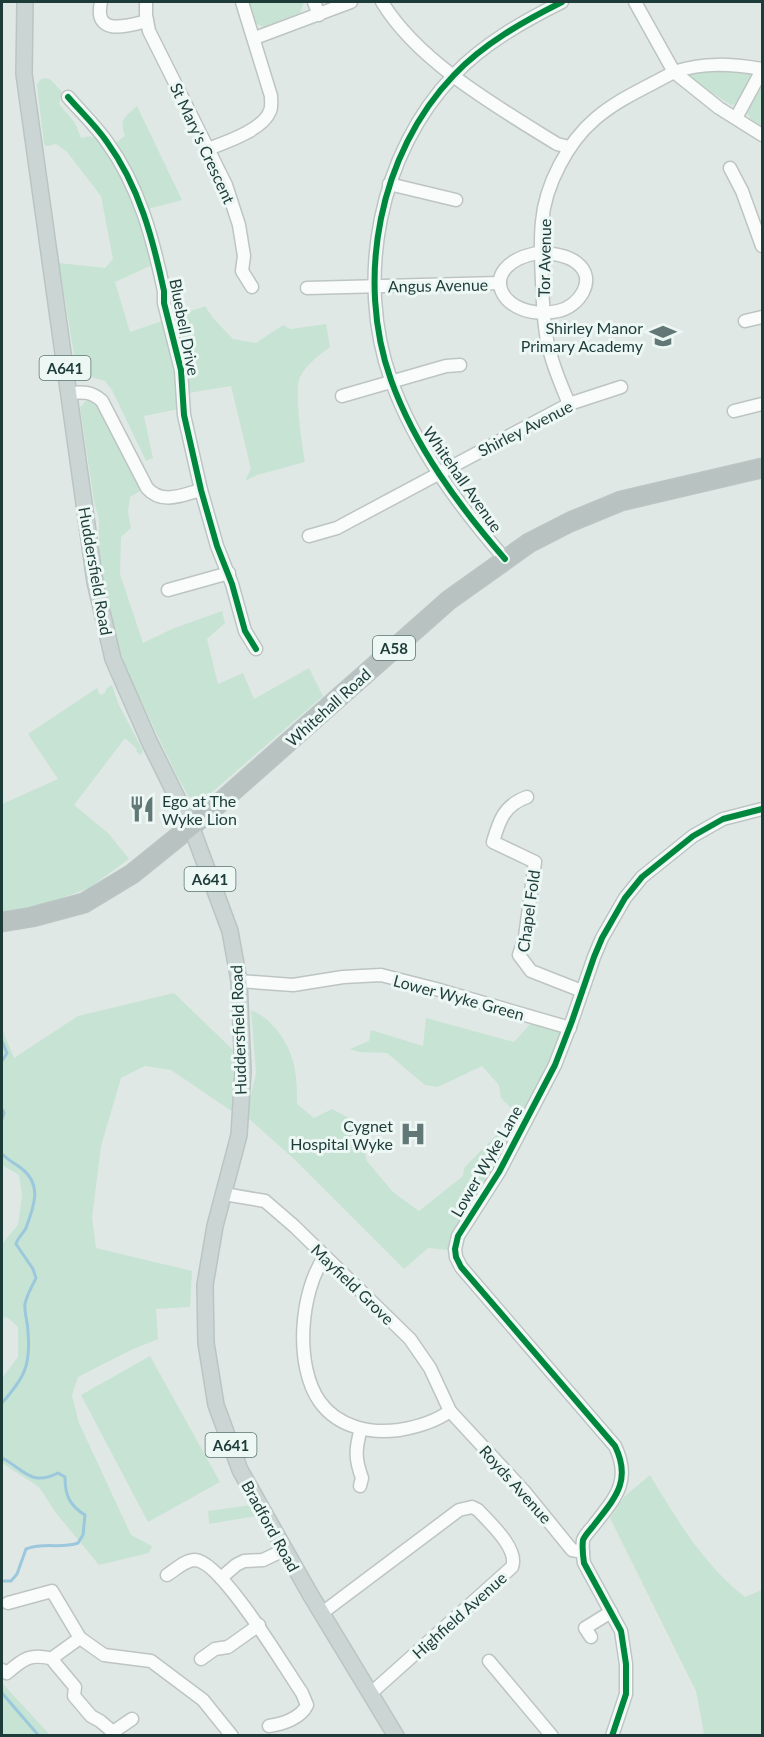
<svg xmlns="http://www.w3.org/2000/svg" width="764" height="1737" viewBox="0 0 764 1737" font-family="Lato,sans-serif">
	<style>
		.green { fill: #c7e3d4 }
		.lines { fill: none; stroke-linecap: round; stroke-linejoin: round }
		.stream { stroke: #9bc8dc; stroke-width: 3 }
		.minor-casing { stroke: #bdc5c3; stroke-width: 15 }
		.major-casing { stroke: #bac5c3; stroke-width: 18 }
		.highway-casing { stroke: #bac5c3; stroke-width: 21 }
		.minor { stroke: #fafcfb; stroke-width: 12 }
		.major { stroke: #cbd5d4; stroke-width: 15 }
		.highway { stroke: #b8c2c1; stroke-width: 18 }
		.cycleway-casing { stroke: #edf7f4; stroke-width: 10 }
		.cycleway { stroke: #00873e; stroke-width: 6 }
		.labels { text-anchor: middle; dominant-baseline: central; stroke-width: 6; stroke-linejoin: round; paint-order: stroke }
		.shield { fill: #edf7f4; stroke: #5b7471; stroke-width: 1.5 }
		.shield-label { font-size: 15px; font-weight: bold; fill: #1d3c39 }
		.street-label { font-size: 16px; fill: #1d3c39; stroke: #edf7f4 }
		.poi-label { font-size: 16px; fill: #1d3c39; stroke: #edf7f4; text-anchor: end }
	</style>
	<rect width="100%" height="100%" fill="#e0e8e6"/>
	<g class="green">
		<polygon points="247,2 304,2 300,13 264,27 254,23"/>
		<polygon points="700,68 749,72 752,79 740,103 731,105 689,78 690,71"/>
		<path d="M46,78L50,79L62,92L59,104L75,123L81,138C94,134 99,138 108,148L125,136C119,119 124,118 137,106L182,200L140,211L152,265L115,282L130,332L205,306L213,318L233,339L256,343L283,325L290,329L326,324L330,347C318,356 307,364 300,377C294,388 302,447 305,462L257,475L245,481L251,469L231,386L189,393L187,360L184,353L179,351V409L144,416L153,458L146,461L112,390L105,381L77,373L59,263L105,268L113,259L101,196L67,152L56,144L47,146L44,144L37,85L41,79Z"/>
		<polygon points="762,83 762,126 751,119 746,112"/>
		<polygon points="91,400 95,401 142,490 130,497 128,512 131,528 121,537 120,574 143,643 172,629 222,611 225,623 207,639 218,684 243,673 254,699 309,668 323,696 203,800 189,797 177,776 127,672 113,631 103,578 99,541 99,520 94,501 80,407 86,401"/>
		<polygon points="112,685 118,703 143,751 141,755 136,751 137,749 125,738 74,805 108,833 129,859 89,888 40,906 2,912 2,804 58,779 28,734 97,688 100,695 105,693 106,689"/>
		<polygon points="174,993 235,1052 233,1112 171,1070 145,1066 121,1078 101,1146 92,1217 96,1248 192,1271 190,1307 156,1309 158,1339 131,1350 78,1377 72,1395 79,1423 131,1535 152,1546 149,1553 99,1565 56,1513 39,1487 2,1463 2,1378 18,1357 18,1327 8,1318 2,1317 2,1244 18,1225 22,1195 19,1175 2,1165 2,1029 14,1058 78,1016"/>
		<path d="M251,1010C274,1019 291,1046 295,1070C297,1081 297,1093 297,1104L314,1118L332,1109L358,1123L367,1161L393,1192L419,1211L463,1176L464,1168L506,1125L513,1110L501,1098L499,1085L482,1066L438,1087L425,1085L387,1053L359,1052L350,1049L369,1041L371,1030L423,1046L426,1018L514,1042L531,1023L555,1028L563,1037L478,1194L449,1239V1250L428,1248L404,1269L294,1159L246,1116L256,1073Z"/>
		<polygon points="150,1356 220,1482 148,1522 81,1395"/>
		<path d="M650,1475C675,1517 705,1567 745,1597L762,1590V1735H698L704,1733L696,1691L610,1518L625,1496Z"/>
		<polygon points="252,1505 256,1516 209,1524 208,1511"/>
		<polygon points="2,1683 50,1735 2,1735"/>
	</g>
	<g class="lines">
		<g class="stream">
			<polyline points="2,1041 7,1053 2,1061"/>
			<polyline points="2,1109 4,1113 2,1119"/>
			<path d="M2,1154C8,1160 14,1163 21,1168C43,1185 34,1206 26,1228C23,1234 18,1237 16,1244L33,1269L36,1278C32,1287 27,1294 25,1304C24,1313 28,1322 28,1332C31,1366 24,1378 2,1403"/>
			<path d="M2,1458C24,1469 30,1487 58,1473L65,1477C65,1495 69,1505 85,1515L83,1535L78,1543C61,1549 44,1542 26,1549L17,1574L11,1581H2"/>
			<polyline points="2,1693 39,1736"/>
		</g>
		<g class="minor-casing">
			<g id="minor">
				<path d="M101,2C93,37 128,26 147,21"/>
				<polyline points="146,2 146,15 149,31 226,185 239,225 244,256 242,271 252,287"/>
				<polyline points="314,2 319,15"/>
				<path d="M382,2C418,62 499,108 557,144L569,147"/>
				<path d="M635,2L674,72C704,62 731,64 762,69"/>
				<polyline points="255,38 351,2"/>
				<path d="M68,97C81,112 96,126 107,142C139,186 153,239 164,291V303L181,370L184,415L201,490L217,546L232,584L245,631L256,649"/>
				<polyline points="736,118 762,70"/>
				<path d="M208,149C226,142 263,130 270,111C272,107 271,100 271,96L242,2"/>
				<polyline points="730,168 742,191 762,246"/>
				<polyline points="389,184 456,200"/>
				<path d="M537,253C550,253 566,254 577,263C598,279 579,307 558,311C501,323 472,266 537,253Z"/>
				<polyline points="307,288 500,283"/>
				<polyline points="745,321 762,317"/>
				<path d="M68,393C82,392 91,391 102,401L147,488C162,505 182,495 201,490"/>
				<polyline points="342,396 446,366 460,365"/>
				<path d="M569,404C561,384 552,365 548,344C543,324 543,302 542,281C541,262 540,241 542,222C545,185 568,142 595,119C618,99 647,87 674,72L719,108L762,135"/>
				<polyline points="734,411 762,404"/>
				<polyline points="309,536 337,528 569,404 621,387"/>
				<path d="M505,559C459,506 415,447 391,380C355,279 379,153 454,75C483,44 524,21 562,2"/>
				<polyline points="168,590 229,573"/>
				<path d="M527,797C504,805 499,821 493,842L535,862L525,937L519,955L531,971L582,991"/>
				<polyline points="239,981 293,985 343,977 381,975 436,989 570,1028"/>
				<polyline points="224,1194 265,1201 294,1226 410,1339 430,1368 450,1411 524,1491 572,1550 583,1552"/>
				<path d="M325,1256C300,1291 294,1366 320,1402C338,1427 370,1434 399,1430C417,1427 435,1422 450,1411"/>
				<path d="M360,1486L362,1478C355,1459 355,1449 361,1429"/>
				<path d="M167,1575C175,1570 185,1560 195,1560C222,1561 286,1670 302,1693L307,1705C301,1718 283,1724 269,1726"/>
				<polyline points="221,1578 236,1565 244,1561 263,1560 284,1550"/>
				<polyline points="8,1603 52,1591 80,1638 104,1655 151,1661 203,1700 232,1736"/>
				<path d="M322,1613L459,1510L472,1507L478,1510C490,1523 519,1549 512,1567L370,1694"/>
				<polyline points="591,1637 585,1628 611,1612"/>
				<polyline points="80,1638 55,1656 54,1662 75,1687 74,1696 91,1716 100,1721 113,1732"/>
				<polyline points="201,1659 215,1649 228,1647 259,1625"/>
				<polyline points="489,1661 552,1736"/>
				<path d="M2,1670L7,1673C24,1658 31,1653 54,1659"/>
				<polyline points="111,1736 113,1732 132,1719"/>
				<path d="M612,1736L626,1694V1664L621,1631L584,1563C583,1556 582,1547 583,1540C585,1535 591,1529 594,1525C615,1498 632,1481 615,1446L461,1267L456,1257L455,1249L458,1236L499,1172L555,1065L572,1021L594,957L602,938L625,898L642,877L693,836L723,819L762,809"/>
			</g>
		</g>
		<g class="major-casing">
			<polyline id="major" points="25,2 24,74 95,582 113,659 149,741 191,826 230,931 239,981 243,1071 239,1135 215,1226 205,1285 206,1343 216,1405 240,1470 310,1594 396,1736"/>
		</g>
		<g class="highway-casing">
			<polyline id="highway" points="2,922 32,917 84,903 132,874 215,807 449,600 529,543 570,522 621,501 762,468"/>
		</g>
		<use href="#minor" class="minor"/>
		<use href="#major" class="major"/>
		<use href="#highway" class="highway"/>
		<g class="cycleway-casing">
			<g id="cycleway">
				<path d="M68,97C81,112 96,126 107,142C139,186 153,239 164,291V303L181,370L184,415L201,490L217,546L232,584L245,631L256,649"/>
				<path d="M505,559C459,506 415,447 391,380C355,279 379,153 454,75C483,44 524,21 562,2"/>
				<path d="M612,1736L626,1694V1664L621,1631L584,1563C583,1556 582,1547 583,1540C585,1535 591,1529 594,1525C615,1498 632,1481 615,1446L461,1267L456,1257L455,1249L458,1236L499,1172L555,1065L572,1021L594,957L602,938L625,898L642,877L693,836L723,819L762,809"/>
			</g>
		</g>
		<use href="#cycleway" class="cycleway"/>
	</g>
	<defs>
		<g id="school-bare" transform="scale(2.07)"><path d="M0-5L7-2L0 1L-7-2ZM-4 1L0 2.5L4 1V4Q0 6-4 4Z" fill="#617876" stroke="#edf7f4" stroke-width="2.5" paint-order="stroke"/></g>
		<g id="restaurant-bare" transform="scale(2.07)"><path d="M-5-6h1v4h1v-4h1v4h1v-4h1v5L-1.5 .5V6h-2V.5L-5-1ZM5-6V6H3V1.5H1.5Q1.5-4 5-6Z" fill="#617876" stroke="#edf7f4" stroke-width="2.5" paint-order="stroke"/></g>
		<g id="hospital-bare" transform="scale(2.07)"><path d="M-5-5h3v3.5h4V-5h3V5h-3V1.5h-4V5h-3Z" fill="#617876" stroke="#edf7f4" stroke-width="2.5" paint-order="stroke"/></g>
	</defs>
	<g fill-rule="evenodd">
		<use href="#school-bare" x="663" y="336"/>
		<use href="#restaurant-bare" x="142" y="809"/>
		<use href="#hospital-bare" x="413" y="1134"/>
	</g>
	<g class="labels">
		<g class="shield">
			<rect x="39.5" y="356" width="51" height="24" rx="4.5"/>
			<rect x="373" y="636" width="42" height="24" rx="4.5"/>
			<rect x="184.5" y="867" width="51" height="24" rx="4.5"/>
			<rect x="205.5" y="1433" width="51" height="24" rx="4.5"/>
		</g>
		<g class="shield-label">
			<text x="65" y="368">A641</text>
			<text x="394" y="648">A58</text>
			<text x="210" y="879">A641</text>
			<text x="231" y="1445">A641</text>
		</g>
		<g class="street-label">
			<text transform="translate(203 143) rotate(65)">St Mary's Crescent</text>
			<text transform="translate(544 258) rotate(-89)">Tor Avenue</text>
			<text transform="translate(438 285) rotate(-1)">Angus Avenue</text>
			<text transform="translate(185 327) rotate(79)">Bluebell Drive</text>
			<text transform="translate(525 428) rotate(-27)">Shirley Avenue</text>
			<text transform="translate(463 479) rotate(55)">Whitehall Avenue</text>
			<text transform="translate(96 571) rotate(80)">Huddersfield Road</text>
			<text transform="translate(328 707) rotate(-42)">Whitehall Road</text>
			<text transform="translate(528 911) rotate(-82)">Chapel Fold</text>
			<text transform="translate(459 997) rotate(15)">Lower Wyke Green</text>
			<text transform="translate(238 1030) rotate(-92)">Huddersfield Road</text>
			<text transform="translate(486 1161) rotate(-60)">Lower Wyke Lane</text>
			<text transform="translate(353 1284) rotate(44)">Mayfield Grove</text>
			<text transform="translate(516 1484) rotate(48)">Royds Avenue</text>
			<text transform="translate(271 1526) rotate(61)">Bradford Road</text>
			<text transform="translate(459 1615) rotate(-42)">Highfield Avenue</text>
		</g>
		<g class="poi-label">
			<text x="643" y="327">Shirley Manor<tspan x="643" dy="18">Primary Academy</tspan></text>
			<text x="162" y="800" text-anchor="start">Ego at The<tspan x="162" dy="18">Wyke Lion</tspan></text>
			<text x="393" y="1125">Cygnet<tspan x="393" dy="18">Hospital Wyke</tspan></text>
		</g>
	</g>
	<rect width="764" height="1737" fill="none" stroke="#1d3c39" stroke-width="6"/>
</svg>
